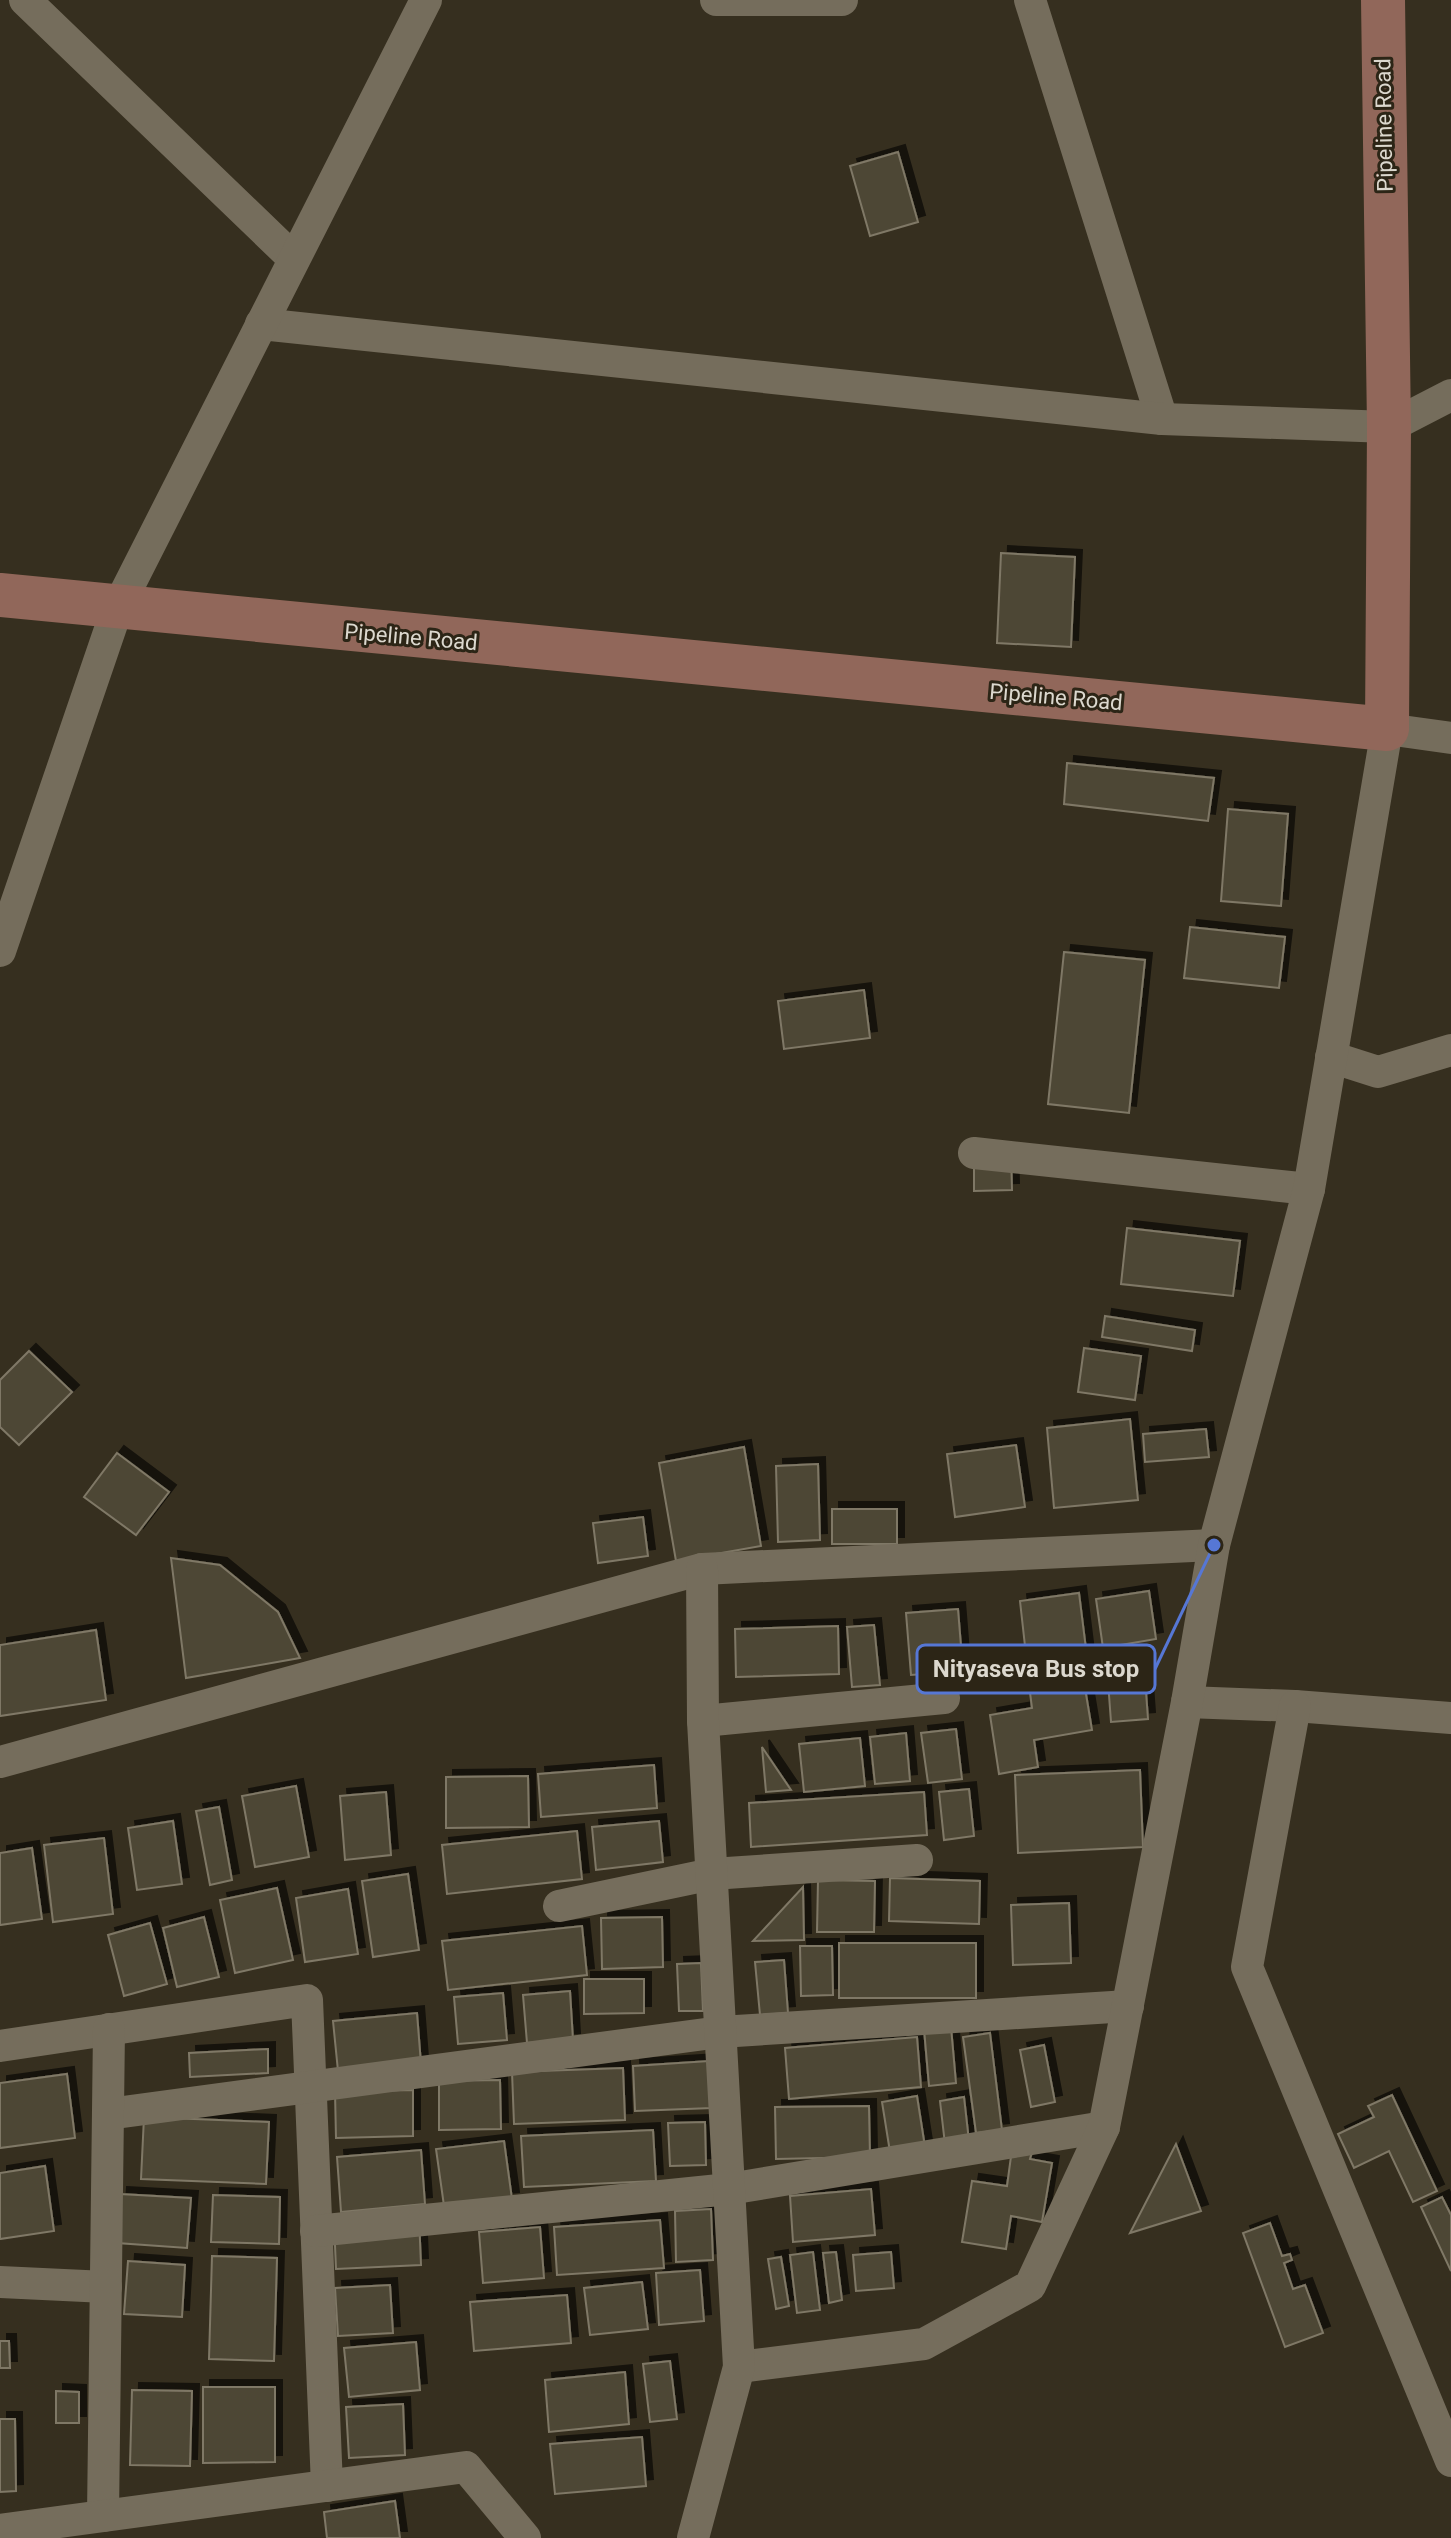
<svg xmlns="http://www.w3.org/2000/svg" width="1451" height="2538" viewBox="0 0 1451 2538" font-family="Roboto,sans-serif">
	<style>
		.building { fill: #4e4736; stroke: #7f7866; stroke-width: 2; filter: url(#shadow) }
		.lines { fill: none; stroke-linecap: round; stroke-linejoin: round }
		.street { stroke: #756d5c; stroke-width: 32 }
		.secondary { stroke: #91675a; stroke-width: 44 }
		.labels { text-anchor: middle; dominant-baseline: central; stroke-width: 6; stroke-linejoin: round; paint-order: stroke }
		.street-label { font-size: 22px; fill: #dcd8ce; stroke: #2c2516 }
		.leader { fill: none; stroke: #5677d5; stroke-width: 3 }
		.callout-dot { fill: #5677d5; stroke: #2c2516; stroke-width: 3 }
		.callout { fill: #2c2516; stroke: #5677d5; stroke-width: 3 }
		.callout-label { font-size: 24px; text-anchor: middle; font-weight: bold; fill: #dcd8ce }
	</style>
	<defs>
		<filter id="shadow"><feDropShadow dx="7" dy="-7" stdDeviation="0" flood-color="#0009"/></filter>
	</defs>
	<rect width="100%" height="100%" fill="#362f1f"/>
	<g class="building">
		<polygon points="898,152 918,222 870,236 850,166"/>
		<polygon points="1001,553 1075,557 1071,647 997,643"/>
		<polygon points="1067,763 1214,778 1208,821 1064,804"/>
		<polygon points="1228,809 1288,814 1281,906 1221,901"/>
		<polygon points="1190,927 1285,937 1279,988 1184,978"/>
		<polygon points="1064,952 1145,960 1129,1113 1048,1104"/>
		<polygon points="864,990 870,1038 784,1049 778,1001"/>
		<polygon points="1011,1152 1012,1190 974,1191 974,1153"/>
		<polygon points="1127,1228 1240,1241 1233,1296 1121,1284"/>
		<polygon points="1105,1316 1195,1330 1192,1351 1102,1337"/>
		<polygon points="1084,1348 1141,1356 1135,1400 1078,1392"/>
		<polygon points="29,1351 72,1392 19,1445 0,1427 0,1380"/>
		<polygon points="1130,1419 1138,1500 1054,1508 1047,1428"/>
		<polygon points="1206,1429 1209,1457 1145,1462 1143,1434"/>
		<polygon points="1016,1445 1025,1507 955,1517 947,1454"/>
		<polygon points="744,1447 761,1546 676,1561 659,1463"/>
		<polygon points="117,1453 169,1492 136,1535 84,1497"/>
		<polygon points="818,1464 820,1540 778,1542 776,1466"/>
		<rect x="832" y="1509" width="65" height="35"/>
		<polygon points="643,1517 648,1556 598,1563 593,1523"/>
		<polygon points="171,1558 220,1565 278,1612 300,1658 186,1678"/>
		<polygon points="1149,1591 1156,1639 1103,1648 1096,1599"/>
		<polygon points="1079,1593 1087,1657 1027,1664 1020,1601"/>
		<polygon points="958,1609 963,1671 911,1675 906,1613"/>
		<polygon points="874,1625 880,1685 852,1687 847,1627"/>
		<polygon points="838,1626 839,1674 736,1677 735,1629"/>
		<polygon points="96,1630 106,1700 0,1716 0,1645"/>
		<polygon points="1144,1664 1148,1719 1111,1722 1107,1668"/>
		<polygon points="1083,1676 1092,1730 1034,1740 1038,1767 999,1774 990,1715 1032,1708 1029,1685"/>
		<polygon points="956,1729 962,1779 928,1783 921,1733"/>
		<polygon points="906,1733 910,1781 875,1784 870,1737"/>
		<polygon points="860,1738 865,1786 804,1792 799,1744"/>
		<polygon points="762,1747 791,1790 766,1792"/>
		<polygon points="654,1765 657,1808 541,1817 538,1774"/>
		<polygon points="1140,1770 1143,1847 1018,1853 1015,1775"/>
		<polygon points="528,1776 529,1827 446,1828 446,1777"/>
		<polygon points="296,1786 309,1857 255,1867 242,1796"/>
		<polygon points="969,1789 974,1836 944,1840 939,1792"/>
		<polygon points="386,1792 391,1855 345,1860 340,1796"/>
		<polygon points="924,1792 927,1835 751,1847 749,1803"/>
		<polygon points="219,1807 232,1880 210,1885 196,1811"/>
		<polygon points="173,1821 182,1884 137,1890 128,1828"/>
		<polygon points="659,1821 663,1862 596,1870 592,1827"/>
		<polygon points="577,1831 582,1879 447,1894 442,1845"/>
		<polygon points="104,1838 113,1914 53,1922 44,1845"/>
		<polygon points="32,1848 42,1919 0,1925 0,1853"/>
		<polygon points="408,1874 419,1950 373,1957 362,1881"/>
		<polygon points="890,1878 980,1881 979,1924 889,1921"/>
		<polygon points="818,1880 875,1881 874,1932 817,1932"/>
		<polygon points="803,1887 804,1940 753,1941"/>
		<polygon points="277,1888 293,1960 235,1973 220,1900"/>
		<polygon points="348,1889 358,1954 305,1962 296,1898"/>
		<polygon points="1069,1903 1071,1963 1013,1965 1011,1905"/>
		<polygon points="204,1917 219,1977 177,1987 163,1928"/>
		<polygon points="662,1917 663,1967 602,1969 601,1918"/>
		<polygon points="150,1923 167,1984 124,1996 108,1935"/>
		<polygon points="582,1926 587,1975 448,1990 442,1941"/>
		<rect x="839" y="1943" width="137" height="55"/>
		<polygon points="800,1946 832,1946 833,1995 801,1996"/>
		<polygon points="784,1960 788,2013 760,2015 755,1962"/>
		<polygon points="701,1963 703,2011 679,2011 677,1964"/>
		<polygon points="584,1979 644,1979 644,2013 584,2014"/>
		<polygon points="570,1991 573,2040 527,2043 523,1995"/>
		<polygon points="503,1993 507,2040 458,2044 454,1997"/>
		<polygon points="417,2013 421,2064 338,2071 333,2021"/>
		<polygon points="951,2027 956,2083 929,2086 924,2029"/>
		<polygon points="990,2033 1002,2130 976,2133 963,2037"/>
		<polygon points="917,2037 921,2087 789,2099 785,2048"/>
		<polygon points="1044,2045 1055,2102 1031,2107 1020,2050"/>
		<polygon points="268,2049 268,2073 190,2077 189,2053"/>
		<polygon points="709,2061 712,2108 635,2111 633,2066"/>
		<polygon points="623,2068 625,2120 514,2124 512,2072"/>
		<polygon points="67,2074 75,2138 0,2148 0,2083"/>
		<polygon points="500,2080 501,2129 439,2130 439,2081"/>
		<polygon points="413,2090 413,2136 336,2138 335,2092"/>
		<polygon points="1392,2095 1437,2191 1413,2202 1389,2151 1354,2168 1338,2134 1374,2117 1368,2106"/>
		<polygon points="917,2096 925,2147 890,2152 882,2102"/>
		<polygon points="964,2097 970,2150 946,2153 940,2101"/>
		<polygon points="869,2106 870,2157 776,2159 775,2107"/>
		<polygon points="144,2117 269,2122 266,2184 141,2179"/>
		<polygon points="705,2122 706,2165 670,2166 668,2123"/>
		<polygon points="653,2130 656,2181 524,2187 521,2136"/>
		<polygon points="504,2141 512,2199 444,2206 436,2149"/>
		<polygon points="1176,2144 1201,2211 1130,2233"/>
		<polygon points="1012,2149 1032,2152 1030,2159 1052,2163 1042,2222 1011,2216 1006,2249 962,2242 972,2181 1007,2186"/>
		<polygon points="421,2150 425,2204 341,2212 337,2157"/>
		<polygon points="45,2166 54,2231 0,2239 0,2173"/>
		<polygon points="871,2189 875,2235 793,2242 790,2196"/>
		<polygon points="120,2194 191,2198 187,2248 117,2243"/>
		<polygon points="213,2195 280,2197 279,2244 211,2242"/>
		<polygon points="1442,2197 1451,2215 1451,2271 1421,2207"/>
		<polygon points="711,2209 713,2260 676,2262 675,2211"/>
		<polygon points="419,2217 421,2265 336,2269 334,2222"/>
		<polygon points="660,2220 664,2268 557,2275 554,2227"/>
		<polygon points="1270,2223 1282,2256 1290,2254 1292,2260 1284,2263 1293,2289 1305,2285 1323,2333 1285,2347 1243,2233"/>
		<polygon points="540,2227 544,2278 483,2283 479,2232"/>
		<polygon points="813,2252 820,2310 797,2313 790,2255"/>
		<polygon points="836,2252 842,2300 829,2303 823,2253"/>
		<polygon points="891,2252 894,2288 856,2291 853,2255"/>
		<polygon points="212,2256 277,2258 274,2361 209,2359"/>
		<polygon points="781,2257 789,2306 776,2309 768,2259"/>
		<polygon points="128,2261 185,2265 182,2317 124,2314"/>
		<polygon points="700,2270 704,2321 659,2325 656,2273"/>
		<polygon points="642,2282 648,2329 590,2335 584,2288"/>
		<polygon points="390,2285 393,2333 338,2336 335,2288"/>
		<polygon points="567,2295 571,2343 474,2351 470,2302"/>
		<polygon points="0,2341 9,2341 10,2368 0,2368"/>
		<polygon points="416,2342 420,2390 349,2397 344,2348"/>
		<polygon points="670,2361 677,2419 650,2422 643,2364"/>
		<polygon points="625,2372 629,2424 549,2432 545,2380"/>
		<polygon points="203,2387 275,2387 275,2462 203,2463"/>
		<polygon points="132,2390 192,2391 190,2466 130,2465"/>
		<polygon points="56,2391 79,2392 79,2423 56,2423"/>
		<polygon points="403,2404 405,2455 349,2458 346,2407"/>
		<polygon points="0,2419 15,2419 16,2491 0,2492"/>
		<polygon points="642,2437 646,2486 555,2494 550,2444"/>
		<polygon points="395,2501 400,2538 327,2538 324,2512"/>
	</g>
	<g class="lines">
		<g class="street">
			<polyline points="25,0 294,259"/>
			<polyline points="716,0 842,0"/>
			<polyline points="1030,0 1162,419"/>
			<polyline points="261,324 1162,419 1389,427 1451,395"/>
			<polyline points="0,951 117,609 426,0"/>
			<polyline points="1331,1057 1378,1072 1451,1050"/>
			<polyline points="974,1153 1309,1189"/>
			<polyline points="1187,1702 1295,1706 1451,1718"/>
			<polyline points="1295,1706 1247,1967 1451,2461"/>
			<polyline points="703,1721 944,1698"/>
			<polyline points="0,1762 702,1569 1214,1545"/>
			<polyline points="559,1906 712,1874 917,1860"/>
			<polyline points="0,2046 307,2000 327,2486"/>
			<polyline points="108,2114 720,2032 1128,2006"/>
			<polyline points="316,2231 729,2189 1104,2127"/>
			<polyline points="0,2282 106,2287"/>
			<polyline points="739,2367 924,2344 1030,2286 1104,2127 1187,1702 1214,1545 1309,1189 1387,729 1451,738"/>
			<polyline points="103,2516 109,2029"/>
			<polyline points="0,2530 466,2467 525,2538"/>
			<polyline points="693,2538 739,2367 703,1721 702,1569"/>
		</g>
		<polyline class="secondary" points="0,595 1387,729 1389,427 1383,0"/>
	</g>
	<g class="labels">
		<g class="street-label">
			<text transform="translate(1384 125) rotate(-91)">Pipeline Road</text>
			<text transform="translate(411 637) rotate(5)">Pipeline Road</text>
			<text transform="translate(1056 697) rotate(5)">Pipeline Road</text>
		</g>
	</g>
	<path class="leader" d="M1214 1545L1155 1669"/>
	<circle class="callout-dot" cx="1214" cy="1545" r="8"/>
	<rect class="callout" x="917" y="1645" width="238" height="48" rx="8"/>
	<g class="callout-label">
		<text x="1036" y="1677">Nityaseva Bus stop</text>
	</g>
</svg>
